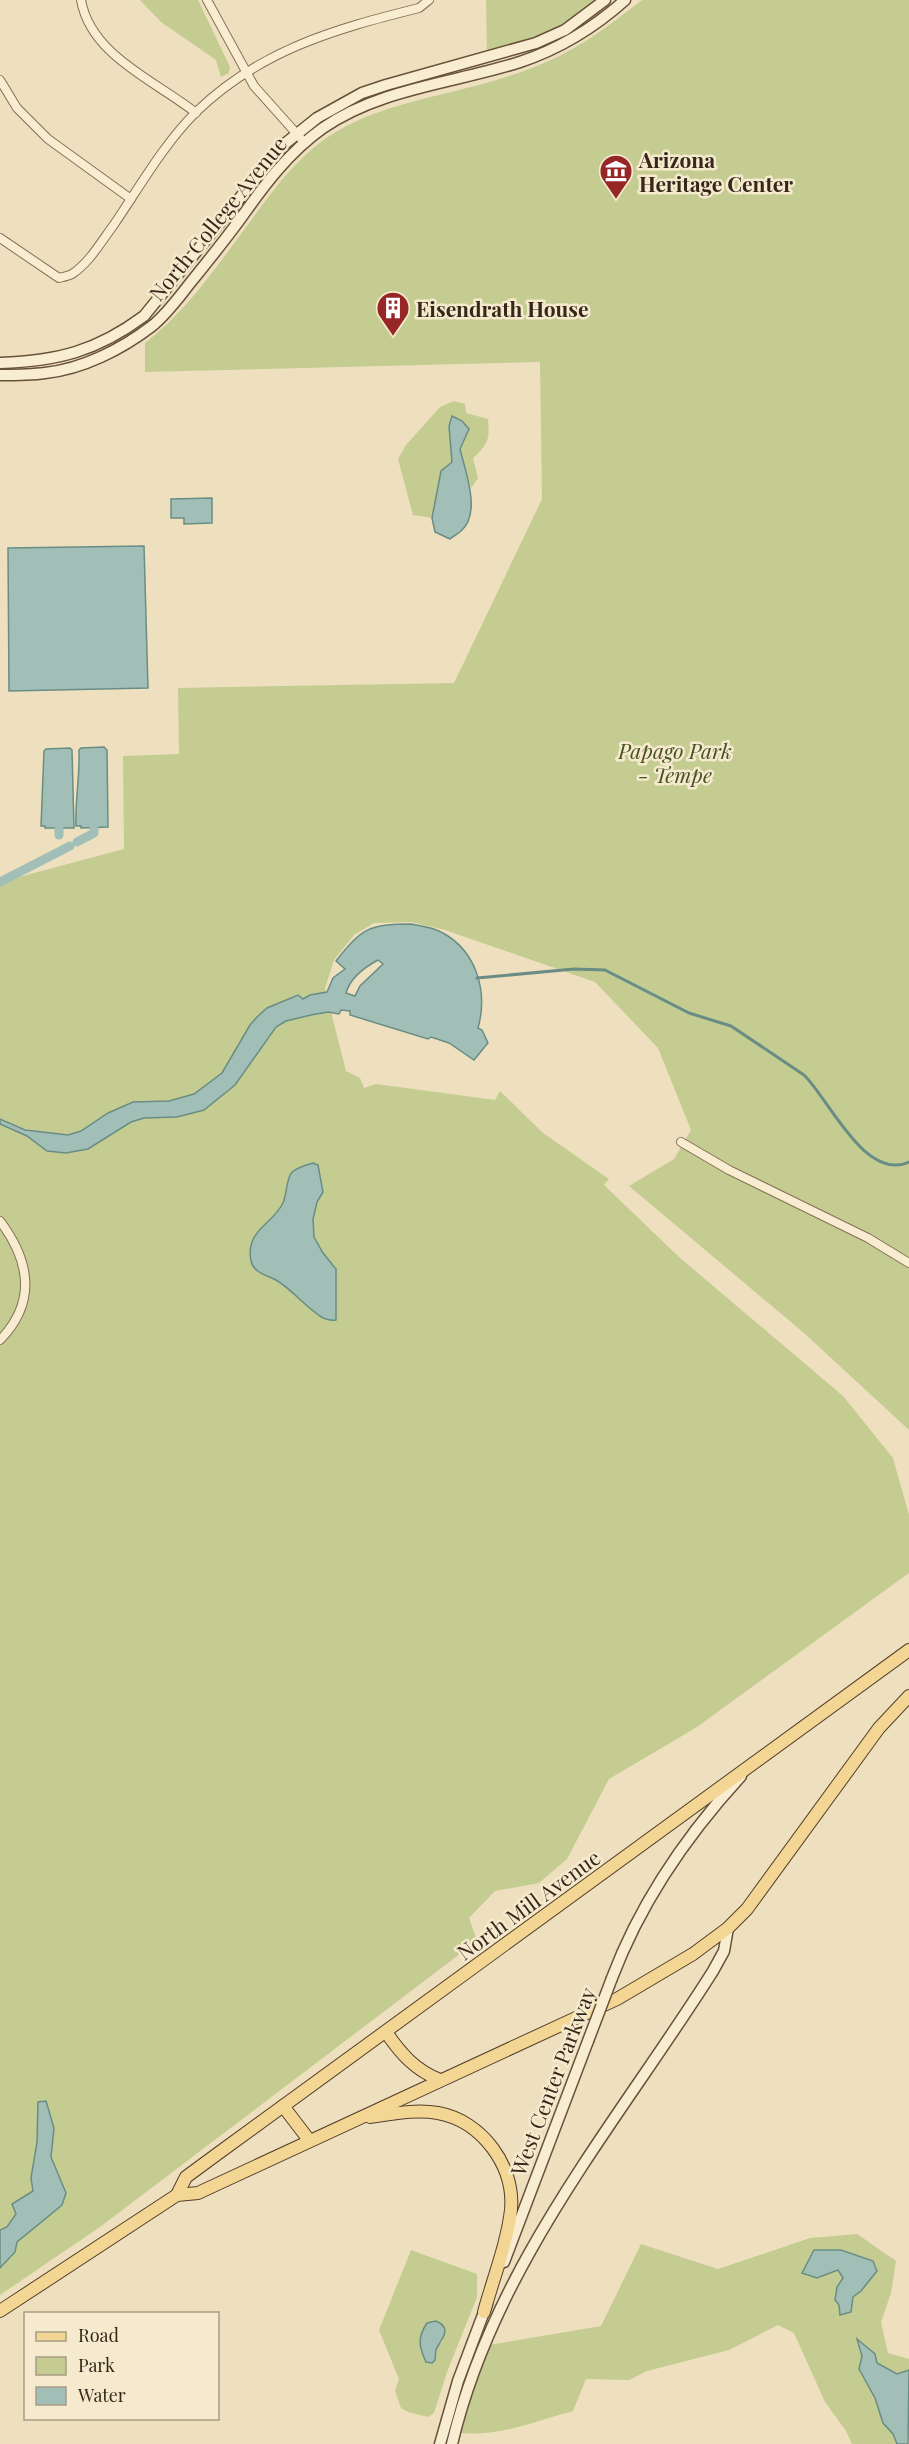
<svg xmlns="http://www.w3.org/2000/svg" width="909" height="2444" viewBox="0 0 909 2444" font-family="'Playfair Display',serif">
	<style>
		.green { fill: #c4cc92; fill-rule: evenodd }
		.water { fill: #a1bfb7; stroke: #698d84; stroke-width: 1.5; fill-rule: evenodd }
		.lines { fill: none; stroke-linecap: round; stroke-linejoin: round }
		.stream { stroke: #698d84; stroke-width: 3 }
		.canal { stroke: #a1bfb7; stroke-width: 9 }
		.street-casing { stroke: #867057; stroke-width: 10 }
		.secondary-casing { stroke: #68513a; stroke-width: 13 }
		.primary-casing { stroke: #533e2b; stroke-width: 14 }
		.street { stroke: #f9edd1; stroke-width: 8 }
		.secondary { stroke: #f9edd1; stroke-width: 10 }
		.primary { stroke: #f3d694; stroke-width: 12 }
		.secondary-bridge-casing { stroke: #68513a; stroke-width: 13; stroke-linecap: butt }
		.secondary-bridge { stroke: #f9edd1; stroke-width: 10 }
		.labels { text-anchor: middle; dominant-baseline: central; stroke-width: 5; stroke-linejoin: round; paint-order: stroke }
		.poi-label { font-size: 21px; font-weight: bold; fill: #35281b; stroke: #f5eacd; text-anchor: start }
		.street-label { font-size: 21px; fill: #35281b; stroke: #f5eacd }
		.park-label { font-size: 21px; font-style: italic; fill: #455222; stroke: #f5eacd }
	</style>
	<rect width="100%" height="100%" fill="#eee0be"/>
	<g class="green">
		<polygon points="140,0 198,0 230,67 229,73 221,77 216,60 161,22"/>
		<path d="M486,0H598C568,27 524,41 487,55Z"/>
		<path d="M642,0H909V1430L804,1333L629,1186L674,1159L691,1130L658,1048L595,982L445,930L411,922L374,923L354,935L334,960L325,988L346,1071L360,1078L364,1088L376,1084L495,1100L500,1091L543,1133L609,1179L604,1185L679,1257L843,1396L893,1458L909,1515V1573L697,1727L609,1779L567,1859L539,1883L495,1891L469,1918L477,1941L100,2227L0,2295V882L124,849L123,756L179,754L178,688L454,683L542,499L540,362L145,372V343C188,310 219,263 252,219C273,190 295,160 325,139C380,101 447,97 509,76C566,58 596,36 642,0Z"/>
		<path d="M454,401L465,404L466,413L488,419C490,440 488,444 473,458L478,478L471,488L460,449L462,421L452,417L449,427L452,462L432,518L413,515L398,459L406,445L440,407Z"/>
		<path d="M857,2234L896,2261L891,2293L881,2322L888,2353L909,2359V2370L897,2374L877,2363L875,2354L858,2340L862,2356L859,2369L875,2398L883,2423L893,2434L897,2444H852L846,2431L825,2402L794,2333L778,2325L729,2350L647,2371L629,2380L586,2379L573,2411C535,2421 495,2439 455,2432L483,2346L601,2326L641,2244L718,2269L810,2238ZM815,2250H841L873,2261L861,2291L853,2296L840,2314L837,2287L843,2278L838,2270L802,2273Z"/>
		<path d="M411,2250L477,2274V2297L447,2372L434,2413L428,2417L408,2412L401,2408L395,2391L399,2379L379,2330ZM436,2321L443,2341L436,2350L421,2352C418,2341 421,2333 427,2323Z"/>
	</g>
	<g class="water">
		<path d="M452,416L462,421L469,429L460,449C465,471 482,513 461,531C458,534 453,536 450,539L435,532L432,518L441,471L452,462L449,426Z"/>
		<polygon points="212,498 212,523 184,524 184,518 171,518 171,499"/>
		<polygon points="144,546 148,688 9,691 8,548"/>
		<path d="M104,747L107,750L108,827L81,828V826H76C75,800 80,776 79,750L81,748Z"/>
		<polygon points="70,748 72,750 74,828 45,828 45,826 41,826 44,751 46,749"/>
		<path d="M411,924C421,926 434,927 443,933C477,952 488,992 478,1028L482,1030L488,1043L474,1060L449,1043L431,1037L428,1039L350,1015V1011L341,1010L339,1014L328,1012L311,1015L286,1021L276,1027L235,1085L204,1110L177,1117L144,1118L131,1122L88,1149L66,1153L47,1151L27,1136L0,1124V1119L25,1130L68,1135L81,1131L108,1113L133,1102L169,1101L194,1094L222,1073L250,1025L257,1017L267,1008L298,995L303,999L310,995L327,992L333,978L345,969L336,961C362,928 369,924 411,924ZM378,960L383,964L360,986L355,996L346,993C350,978 365,967 378,960Z"/>
		<path d="M313,1163L318,1165L323,1192L317,1202L313,1219L314,1237L323,1253L336,1269V1320C331,1321 328,1320 323,1318C306,1308 293,1290 276,1280C266,1275 254,1273 251,1261C245,1230 273,1224 283,1203C287,1194 286,1179 292,1172C298,1167 306,1165 313,1163Z"/>
		<polygon points="46,2101 54,2128 51,2157 66,2193 62,2205 17,2242 15,2252 0,2268 0,2230 7,2227 16,2214 12,2204 33,2191 31,2178 37,2142 38,2102"/>
		<polygon points="814,2250 841,2250 873,2261 877,2271 861,2291 853,2297 851,2312 840,2315 839,2305 835,2300 837,2287 843,2278 838,2270 817,2278 802,2273"/>
		<path d="M436,2321C454,2329 440,2340 436,2350C435,2353 436,2356 435,2360L432,2363L426,2362C419,2347 417,2338 427,2323Z"/>
		<polygon points="857,2339 875,2354 877,2363 897,2374 909,2370 908,2444 897,2444 893,2434 883,2423 875,2398 859,2369 862,2356"/>
	</g>
	<g class="lines">
		<path class="stream" d="M477,978L574,969L605,970L689,1013L731,1026L804,1075C829,1099 865,1182 909,1162"/>
		<g class="canal">
			<polyline points="59,829 59,835"/>
			<polyline points="77,842 94,833 94,829"/>
			<polyline points="0,882 70,846"/>
		</g>
		<g class="street-casing">
			<g id="street">
				<path d="M81,0C91,56 156,81 196,113"/>
				<polyline points="207,0 254,86 304,142"/>
				<polyline points="0,80 17,108 48,139 131,199"/>
				<path d="M0,238L59,278C63,277 68,276 72,274C89,263 101,242 113,226C139,188 163,145 196,112C260,50 335,29 419,8L429,0"/>
				<polyline points="681,1142 729,1170 868,1238 909,1263"/>
				<path d="M0,1221C30,1261 37,1302 0,1340"/>
			</g>
		</g>
		<g class="secondary-casing">
			<g id="secondary">
				<path d="M0,363C58,361 97,351 144,316L282,146L317,118L362,93L386,85L536,43L565,30L605,0"/>
				<path d="M0,375C15,375 30,375 45,373C83,369 122,349 152,326C167,314 179,297 191,282C208,261 225,240 241,218C265,184 289,152 323,128C381,88 455,83 520,62C559,49 595,27 625,0"/>
				<path d="M612,1978C641,1901 686,1836 741,1776"/>
				<polyline points="504,2262 588,2041"/>
				<polyline points="440,2444 458,2381 487,2304"/>
				<path d="M452,2444C494,2265 617,2123 713,1971L724,1951L728,1928"/>
			</g>
		</g>
		<g class="primary-casing">
			<g id="primary">
				<path d="M386,2032C401,2054 415,2070 440,2080"/>
				<polyline points="283,2106 309,2140"/>
				<path d="M370,2117C392,2114 415,2109 438,2113C482,2121 515,2166 511,2210C507,2244 493,2279 484,2312"/>
				<polyline points="177,2195 198,2193 617,1999 693,1954 728,1928 747,1909 879,1728 909,1696"/>
				<polyline points="0,2311 177,2195 186,2177 220,2152 909,1650"/>
			</g>
		</g>
		<use href="#street" class="street"/>
		<use href="#secondary" class="secondary"/>
		<use href="#primary" class="primary"/>
		<g class="secondary-bridge-casing">
			<polyline id="secondary-bridge" points="588,2041 612,1978"/>
		</g>
		<use href="#secondary-bridge" class="secondary-bridge"/>
	</g>
	<defs>
		<g id="museum-pin" transform="scale(1.725)"><path d="M0 17L-7.5 6A9.5 9.5 0 1 1 7.5 6Z" fill="#962726" stroke="#f5eacd"/><path d="M0-6L6-3V-2H-6V-3ZM-5-1h2V3h-2ZM-1-1h2V3h-2ZM3-1h2V3H3ZM-6 4H6V6H-6Z" fill="#fff"/></g>
		<g id="building-pin" transform="scale(1.725)"><path d="M0 17L-7.5 6A9.5 9.5 0 1 1 7.5 6Z" fill="#962726" stroke="#f5eacd"/><path d="M-4-6H4V6H1V3H-1V6H-4ZM-2.5-4.3h1.7v1.8h-1.7ZM.8-4.3h1.7v1.8H.8ZM-2.5-1h1.7V.8h-1.7ZM.8-1h1.7V.8H.8Z" fill="#fff"/></g>
	</defs>
	<g fill-rule="evenodd">
		<use href="#museum-pin" x="616" y="171"/>
		<use href="#building-pin" x="393" y="308"/>
	</g>
	<g class="labels">
		<g class="poi-label">
			<text x="639" y="159">Arizona<tspan x="639" dy="24">Heritage Center</tspan></text>
			<text x="416" y="308">Eisendrath House</text>
		</g>
		<g class="street-label">
			<text transform="translate(217 218) rotate(-51)">North College Avenue</text>
			<text transform="translate(528 1904) rotate(-36)">North Mill Avenue</text>
			<text transform="translate(552 2081) rotate(-69)">West Center Parkway</text>
		</g>
		<g class="park-label">
			<text x="675" y="750">Papago Park<tspan x="675" dy="24">- Tempe</tspan></text>
		</g>
	</g>
	<rect x="24" y="2312" width="195" height="108" fill="#f5eacd" stroke="#a89c86" stroke-width="1.5"/>
	<rect x="36" y="2332" width="30" height="9" fill="#f3d694" stroke="#a89c86" stroke-width="1.5"/>
	<text x="78" y="2342" font-size="18" fill="#35281b">Road</text>
	<rect x="36" y="2357" width="30" height="18" fill="#c4cc92" stroke="#a89c86" stroke-width="1.5"/>
	<text x="78" y="2372" font-size="18" fill="#35281b">Park</text>
	<rect x="36" y="2387" width="30" height="18" fill="#a1bfb7" stroke="#a89c86" stroke-width="1.5"/>
	<text x="78" y="2402" font-size="18" fill="#35281b">Water</text>
</svg>
